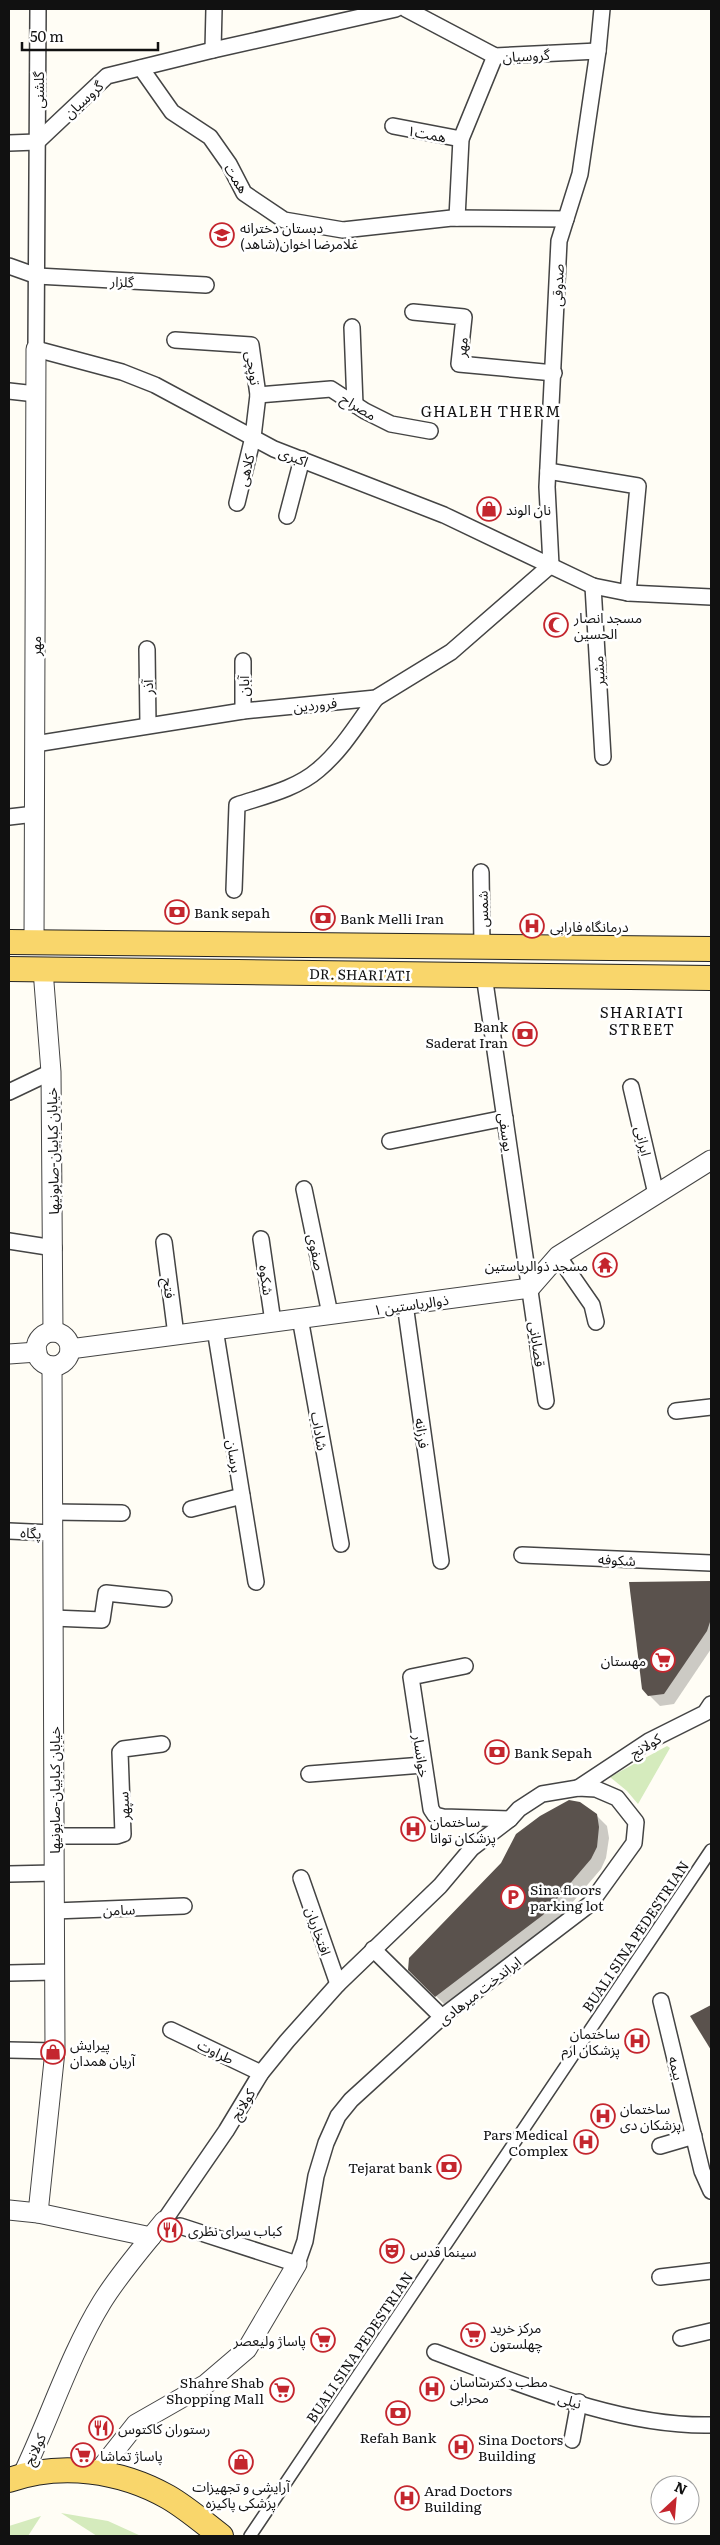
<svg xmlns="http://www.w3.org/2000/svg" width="720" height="2545" viewBox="0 0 720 2545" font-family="Literata,'Noto Sans Arabic',serif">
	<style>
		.green { fill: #d5ebbd }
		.shadow { fill: #0003 }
		.building { fill: #5a524d }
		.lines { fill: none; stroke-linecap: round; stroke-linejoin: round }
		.pedestrian-casing { stroke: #444; stroke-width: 14 }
		.minor-casing { stroke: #444; stroke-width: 18 }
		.tertiary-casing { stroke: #444; stroke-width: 21 }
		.primary-casing { stroke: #222; stroke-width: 26 }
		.pedestrian { stroke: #fff; stroke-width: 11 }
		.minor { stroke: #fff; stroke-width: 15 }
		.tertiary { stroke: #fff; stroke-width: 19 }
		.primary { stroke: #f9d66b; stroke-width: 24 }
		.labels { text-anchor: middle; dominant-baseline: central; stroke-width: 5; stroke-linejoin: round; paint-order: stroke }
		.street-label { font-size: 14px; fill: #111; stroke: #fff }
		.poi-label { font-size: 14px; fill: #111; stroke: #fff; text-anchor: start }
		.neighbourhood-label { font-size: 15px; letter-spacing: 1px; fill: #111; stroke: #fff }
	</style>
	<rect width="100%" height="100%" fill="#fffdf5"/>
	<g class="green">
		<polygon points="667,1746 670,1748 638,1804 627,1791 610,1777"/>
		<polygon points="61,2513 108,2521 141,2536 97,2536"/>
		<polygon points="41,2516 28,2536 9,2536 9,2526"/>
	</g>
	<g class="shadow">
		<polygon points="711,1582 711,1649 674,1704 660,1706 649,1695 630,1584"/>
		<polygon points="596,1815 607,1826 609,1838 606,1858 601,1869 553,1925 446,2006 409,1969"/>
	</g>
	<g class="building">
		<polygon points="711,1581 711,1619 707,1631 664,1694 648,1696 642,1689 629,1582"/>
		<polygon points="569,1800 580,1802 597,1814 599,1827 597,1847 591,1859 543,1915 435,1997 408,1970 409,1958 501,1863 516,1834 540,1816"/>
		<polygon points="711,2005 711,2050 690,2016"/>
	</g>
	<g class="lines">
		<g class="pedestrian-casing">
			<polyline id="pedestrian" points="250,2536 711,1850"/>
		</g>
		<g class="minor-casing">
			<g id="minor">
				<polyline points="38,9 36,349 122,372 155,385 274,449 444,515 593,586 628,593 711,597"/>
				<polyline points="406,9 495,56 598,51"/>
				<polyline points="213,50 214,9"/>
				<polyline points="141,68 172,112 210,137 229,164 244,193 284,220 343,230 452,218 566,219"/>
				<polyline points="393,126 461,139"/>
				<polyline points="37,142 107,76 213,50 396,9"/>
				<polyline points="9,143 37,142"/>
				<polyline points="457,218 461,139 495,56"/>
				<polyline points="9,266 37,276 206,285"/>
				<polyline points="413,312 464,317 459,364 554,373"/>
				<polyline points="352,327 355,405"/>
				<polyline points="175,340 251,345 258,395 253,437 237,503"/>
				<polyline points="9,391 36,394"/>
				<polyline points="258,395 331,389 365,411 391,424 430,431"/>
				<polyline points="548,471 638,486 628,593"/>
				<polyline points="287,516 302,459"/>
				<polyline points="551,565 547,487 559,241 580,174 598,51 602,9"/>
				<polyline points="593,586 603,757"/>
				<polyline points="147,649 148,725"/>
				<polyline points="243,711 243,661"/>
				<polyline points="35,744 243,711 376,698 451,652 551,565"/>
				<polyline points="9,817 35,814"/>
				<polyline points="481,872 482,947"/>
				<path d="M234,890L237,805C264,796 296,789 318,770C342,750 358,723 376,698"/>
				<polyline points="484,975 546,1401"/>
				<polyline points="631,1087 656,1194"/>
				<polyline points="9,1092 51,1072"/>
				<polyline points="390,1141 505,1118"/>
				<polyline points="304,1189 330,1314"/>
				<polyline points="261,1239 273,1322"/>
				<polyline points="9,1241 54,1248"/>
				<polyline points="164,1242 176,1335"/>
				<polyline points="558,1256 592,1305 596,1322"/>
				<polyline points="405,1304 441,1561"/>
				<polyline points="300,1318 341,1544"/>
				<polyline points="215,1329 256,1582"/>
				<polyline points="676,1411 711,1407"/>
				<polyline points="191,1509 242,1496"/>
				<polyline points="53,1512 122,1513"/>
				<polyline points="9,1531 53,1533"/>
				<polyline points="522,1555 711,1563"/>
				<polyline points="53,1618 102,1620 106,1593 164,1599"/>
				<polyline points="465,1666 411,1677 431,1809 435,1815 443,1817 510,1819"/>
				<polyline points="309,1774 423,1765"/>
				<polyline points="578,1788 649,1741 705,1713 711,1704"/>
				<polyline points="55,1836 117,1836 123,1834 120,1752 123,1749 162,1744"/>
				<polyline points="9,1874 54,1873"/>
				<polyline points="301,1878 338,1984"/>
				<polyline points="54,1911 184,1906"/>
				<polyline points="373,1949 442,2017"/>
				<polyline points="9,1973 54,1972"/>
				<polyline points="661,2001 702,2171 711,2191"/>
				<polyline points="171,2030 261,2073"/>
				<polyline points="9,2050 55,2051"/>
				<polyline points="660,2146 694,2136"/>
				<polyline points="164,2221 226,2131 261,2073 287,2041 338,1984 440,1886 472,1848 510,1819 519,1809 542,1794 578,1788 596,1789 617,1798 636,1822 634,1843 590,1904 442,2017 351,2100 338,2116 326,2143 316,2176 305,2241 297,2264 180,2226"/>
				<polyline points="660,2277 711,2271"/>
				<polyline points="681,2338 711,2331"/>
				<path d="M435,2352C521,2384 618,2427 711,2425"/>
				<polyline points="572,2440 579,2402"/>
			</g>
		</g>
		<g class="tertiary-casing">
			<g id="tertiary">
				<polyline points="34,942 36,349"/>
				<polyline points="43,970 51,1072 53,1332"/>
				<circle cx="53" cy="1349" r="17"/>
				<polyline points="70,1349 530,1288 558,1256 711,1160"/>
				<polyline points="9,1354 37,1352"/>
				<polyline points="9,2210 38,2213 151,2237"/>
				<polyline points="38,2213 55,2051 52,1366"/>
				<polyline points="98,2472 136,2424 206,2384 247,2349 297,2264"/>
				<path d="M22,2476C49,2420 70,2354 102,2302C120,2273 143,2247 164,2221"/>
			</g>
		</g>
		<g class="primary-casing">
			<g id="primary">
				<polyline points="9,942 711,949"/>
				<polyline points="9,969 711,978"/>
				<path d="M9,2480C61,2462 120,2470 168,2497C187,2508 204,2523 221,2536"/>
			</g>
		</g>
		<use href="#pedestrian" class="pedestrian"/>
		<use href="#minor" class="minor"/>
		<use href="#tertiary" class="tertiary"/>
		<use href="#primary" class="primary"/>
	</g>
	<defs>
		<g id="school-ring" transform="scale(1.25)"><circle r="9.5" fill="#fff" stroke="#c4262e" stroke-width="1.5"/><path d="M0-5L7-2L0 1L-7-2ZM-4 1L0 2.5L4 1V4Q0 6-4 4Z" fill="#c4262e"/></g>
		<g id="shop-ring" transform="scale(1.25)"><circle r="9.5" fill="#fff" stroke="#c4262e" stroke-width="1.5"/><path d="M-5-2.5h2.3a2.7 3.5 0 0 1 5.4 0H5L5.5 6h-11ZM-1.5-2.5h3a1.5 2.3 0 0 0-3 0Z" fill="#c4262e"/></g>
		<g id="mosque-ring" transform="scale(1.25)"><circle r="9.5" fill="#fff" stroke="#c4262e" stroke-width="1.5"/><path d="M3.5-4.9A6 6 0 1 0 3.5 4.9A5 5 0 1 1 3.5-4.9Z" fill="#c4262e"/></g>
		<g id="bank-ring" transform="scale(1.25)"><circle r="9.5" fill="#fff" stroke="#c4262e" stroke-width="1.5"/><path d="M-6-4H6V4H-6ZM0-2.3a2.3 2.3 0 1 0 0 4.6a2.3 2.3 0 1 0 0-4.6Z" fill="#c4262e"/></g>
		<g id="hospital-ring" transform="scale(1.25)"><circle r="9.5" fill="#fff" stroke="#c4262e" stroke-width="1.5"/><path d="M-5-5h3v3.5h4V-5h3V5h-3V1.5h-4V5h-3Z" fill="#c4262e"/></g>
		<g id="temple-ring" transform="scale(1.25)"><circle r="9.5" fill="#fff" stroke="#c4262e" stroke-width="1.5"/><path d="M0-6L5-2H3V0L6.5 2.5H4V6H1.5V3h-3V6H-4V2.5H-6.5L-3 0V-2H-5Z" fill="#c4262e"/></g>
		<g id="supermarket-ring" transform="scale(1.25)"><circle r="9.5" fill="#fff" stroke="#c4262e" stroke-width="1.5"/><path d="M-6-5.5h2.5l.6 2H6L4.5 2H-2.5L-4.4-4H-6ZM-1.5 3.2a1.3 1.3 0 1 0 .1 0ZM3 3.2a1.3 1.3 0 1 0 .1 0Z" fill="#c4262e"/></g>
		<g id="parking-ring" transform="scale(1.25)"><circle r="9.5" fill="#fff" stroke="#c4262e" stroke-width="1.5"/><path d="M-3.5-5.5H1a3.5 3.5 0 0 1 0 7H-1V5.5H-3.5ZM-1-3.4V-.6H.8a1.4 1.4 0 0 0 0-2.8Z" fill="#c4262e"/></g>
		<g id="restaurant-ring" transform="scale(1.25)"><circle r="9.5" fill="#fff" stroke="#c4262e" stroke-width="1.5"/><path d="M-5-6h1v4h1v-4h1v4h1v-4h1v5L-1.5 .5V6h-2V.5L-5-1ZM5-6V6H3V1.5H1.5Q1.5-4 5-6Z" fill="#c4262e"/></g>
		<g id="theatre-ring" transform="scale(1.25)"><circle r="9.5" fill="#fff" stroke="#c4262e" stroke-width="1.5"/><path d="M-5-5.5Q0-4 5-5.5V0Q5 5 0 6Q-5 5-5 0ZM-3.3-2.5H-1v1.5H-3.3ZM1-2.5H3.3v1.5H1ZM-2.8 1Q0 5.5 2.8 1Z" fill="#c4262e"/></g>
	</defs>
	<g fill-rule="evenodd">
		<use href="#school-ring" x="222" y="235"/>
		<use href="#shop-ring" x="489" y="509"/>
		<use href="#mosque-ring" x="556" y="625"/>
		<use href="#bank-ring" x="177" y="912"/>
		<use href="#bank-ring" x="323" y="918"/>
		<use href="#hospital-ring" x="532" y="926"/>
		<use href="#bank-ring" x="525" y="1034"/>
		<use href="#temple-ring" x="605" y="1265"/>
		<use href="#supermarket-ring" x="663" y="1660"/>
		<use href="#bank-ring" x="497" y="1752"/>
		<use href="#hospital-ring" x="413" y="1829"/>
		<use href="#parking-ring" x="513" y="1897"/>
		<use href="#hospital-ring" x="637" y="2041"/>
		<use href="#shop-ring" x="53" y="2052"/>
		<use href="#hospital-ring" x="603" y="2116"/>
		<use href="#hospital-ring" x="586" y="2142"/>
		<use href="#bank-ring" x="449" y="2167"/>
		<use href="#restaurant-ring" x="170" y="2230"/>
		<use href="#theatre-ring" x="392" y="2251"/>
		<use href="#supermarket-ring" x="473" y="2335"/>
		<use href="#supermarket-ring" x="323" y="2340"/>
		<use href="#hospital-ring" x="432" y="2389"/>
		<use href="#supermarket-ring" x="282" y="2390"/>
		<use href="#bank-ring" x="398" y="2413"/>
		<use href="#restaurant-ring" x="101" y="2428"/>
		<use href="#hospital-ring" x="461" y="2447"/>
		<use href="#supermarket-ring" x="83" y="2455"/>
		<use href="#shop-ring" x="241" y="2462"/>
		<use href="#hospital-ring" x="407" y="2498"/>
	</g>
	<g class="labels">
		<g class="street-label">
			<text transform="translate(526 55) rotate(-3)">گروسیان</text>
			<text transform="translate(38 90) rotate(-90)">گلشنی</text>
			<text transform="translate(83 99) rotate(-43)">گروسیان</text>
			<text transform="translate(427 133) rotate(11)">همت۱</text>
			<text transform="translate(237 178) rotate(57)">همت</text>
			<text transform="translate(122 281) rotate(3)">گلزار</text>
			<text transform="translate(557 285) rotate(-88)">صدوقی</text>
			<text transform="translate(461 347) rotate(-85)">مهر</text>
			<text transform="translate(254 368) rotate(81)">توپچی</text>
			<text transform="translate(359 406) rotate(31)">مصراح</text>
			<text transform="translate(294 456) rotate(22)">اکبری</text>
			<text transform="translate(245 470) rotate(-76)">کلاهی</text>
			<text transform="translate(35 646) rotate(-90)">مهر</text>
			<text transform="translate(598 671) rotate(-93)">مشیر</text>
			<text transform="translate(243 686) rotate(-89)">آبان</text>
			<text transform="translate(147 687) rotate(-91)">آذر</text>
			<text transform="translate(315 704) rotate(-6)">فروردین</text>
			<text transform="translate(482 909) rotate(-91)">شمس</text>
			<text transform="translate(360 974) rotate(1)">DR. SHARI'ATI</text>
			<text transform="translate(507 1132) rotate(82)">یوسفی</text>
			<text transform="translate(644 1141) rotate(77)">ایرانی</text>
			<text transform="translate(52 1151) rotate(-91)">خیابان کبابیان-صابونیها</text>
			<text transform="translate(317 1252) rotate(78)">صفوی</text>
			<text transform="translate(267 1280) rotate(82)">شکوه</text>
			<text transform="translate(170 1288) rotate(83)">فتح</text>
			<text transform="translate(411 1304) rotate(-8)">ذوالریاستین ۱</text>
			<text transform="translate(538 1344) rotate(82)">قصابانی</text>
			<text transform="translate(320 1431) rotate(80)">شاداب</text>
			<text transform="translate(423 1433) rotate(82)">فرزانه</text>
			<text transform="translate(235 1456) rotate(81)">برسان</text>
			<text transform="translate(31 1532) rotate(4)">پگاه</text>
			<text transform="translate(617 1559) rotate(3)">شکوفه</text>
			<text transform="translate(645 1745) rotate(-31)">کولانج</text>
			<text transform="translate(422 1756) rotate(82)">خوانسار</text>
			<text transform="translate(54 1790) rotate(-90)">خیابان کبابیان-صابونیها</text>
			<text transform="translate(123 1806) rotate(-93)">سپهر</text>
			<text transform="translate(119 1909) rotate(-2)">سامن</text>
			<text transform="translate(319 1931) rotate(71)">افتخاریان</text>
			<text transform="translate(635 1936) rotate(-56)">BUALI SINA PEDESTRIAN</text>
			<text transform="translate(479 1990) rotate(-38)">ایراندخت میرهادی</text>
			<text transform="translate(216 2051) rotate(26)">طراوت</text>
			<text transform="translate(677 2068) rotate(76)">بیمه</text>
			<text transform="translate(242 2104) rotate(-59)">کولانج</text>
			<text transform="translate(359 2347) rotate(-56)">BUALI SINA PEDESTRIAN</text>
			<text transform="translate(570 2400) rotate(16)">نیلی</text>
			<text transform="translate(34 2449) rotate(-65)">کولانج</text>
		</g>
		<g class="poi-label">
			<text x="240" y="227">دبستان دخترانه<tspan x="240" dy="16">غلامرضا اخوان(شاهد)</tspan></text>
			<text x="506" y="509">نان الوند</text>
			<text x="574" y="617">مسجد انصار<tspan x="574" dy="16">الحسین</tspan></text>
			<text x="194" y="912">Bank sepah</text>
			<text x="340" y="918">Bank Melli Iran</text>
			<text x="550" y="926">درمانگاه فارابی</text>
			<text x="508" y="1026" text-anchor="end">Bank<tspan x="508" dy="16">Saderat Iran</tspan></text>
			<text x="588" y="1265" text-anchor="end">مسجد ذوالریاستین</text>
			<text x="646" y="1660" text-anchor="end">مهستان</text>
			<text x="514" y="1752">Bank Sepah</text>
			<text x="430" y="1821">ساختمان<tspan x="430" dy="16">پزشکان توانا</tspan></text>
			<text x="530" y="1889">Sina floors<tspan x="530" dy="16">parking lot</tspan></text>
			<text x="620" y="2033" text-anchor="end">ساختمان<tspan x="620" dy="16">پزشکان ارم</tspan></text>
			<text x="70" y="2044">پیرایش<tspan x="70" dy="16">آریان همدان</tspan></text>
			<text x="620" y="2108">ساختمان<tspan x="620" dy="16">پزشکان دی</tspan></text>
			<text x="568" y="2134" text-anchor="end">Pars Medical<tspan x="568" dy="16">Complex</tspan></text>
			<text x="432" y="2167" text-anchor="end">Tejarat bank</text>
			<text x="188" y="2230">کباب سرای نظری</text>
			<text x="410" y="2251">سینما قدس</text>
			<text x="490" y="2327">مرکز خرید<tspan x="490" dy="16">چهلستون</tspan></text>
			<text x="306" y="2340" text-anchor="end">پاساژ ولیعصر</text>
			<text x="450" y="2381">مطب دکترساسان<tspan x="450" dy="16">محرابی</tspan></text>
			<text x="264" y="2382" text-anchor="end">Shahre Shab<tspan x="264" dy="16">Shopping Mall</tspan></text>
			<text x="118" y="2428">رستوران کاکتوس</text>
			<text x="398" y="2437" text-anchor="middle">Refah Bank</text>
			<text x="478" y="2439">Sina Doctors<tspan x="478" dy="16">Building</tspan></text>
			<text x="100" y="2455">پاساژ تماشا</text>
			<text x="241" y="2486" text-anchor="middle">آرایشی و تجهیزات<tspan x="241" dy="16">پزشکی پاکیزه</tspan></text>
			<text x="424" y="2490">Arad Doctors<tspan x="424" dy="16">Building</tspan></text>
		</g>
		<g class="neighbourhood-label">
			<text x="491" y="410">GHALEH THERM</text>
			<text x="642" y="1011">SHARIATI<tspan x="642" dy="17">STREET</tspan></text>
		</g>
	</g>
	<rect width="720" height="2545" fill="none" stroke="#111111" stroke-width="20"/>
	<g transform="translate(675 2500) rotate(26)"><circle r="24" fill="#ffffff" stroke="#a0a0a0"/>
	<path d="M0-4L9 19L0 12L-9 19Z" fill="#c4262e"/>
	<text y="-8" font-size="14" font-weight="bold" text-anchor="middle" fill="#111111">N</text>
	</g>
	<path d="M22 42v8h136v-8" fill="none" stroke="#111111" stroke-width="2.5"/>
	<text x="30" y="42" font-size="15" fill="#111111" stroke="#ffffff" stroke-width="4" paint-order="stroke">50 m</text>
</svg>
